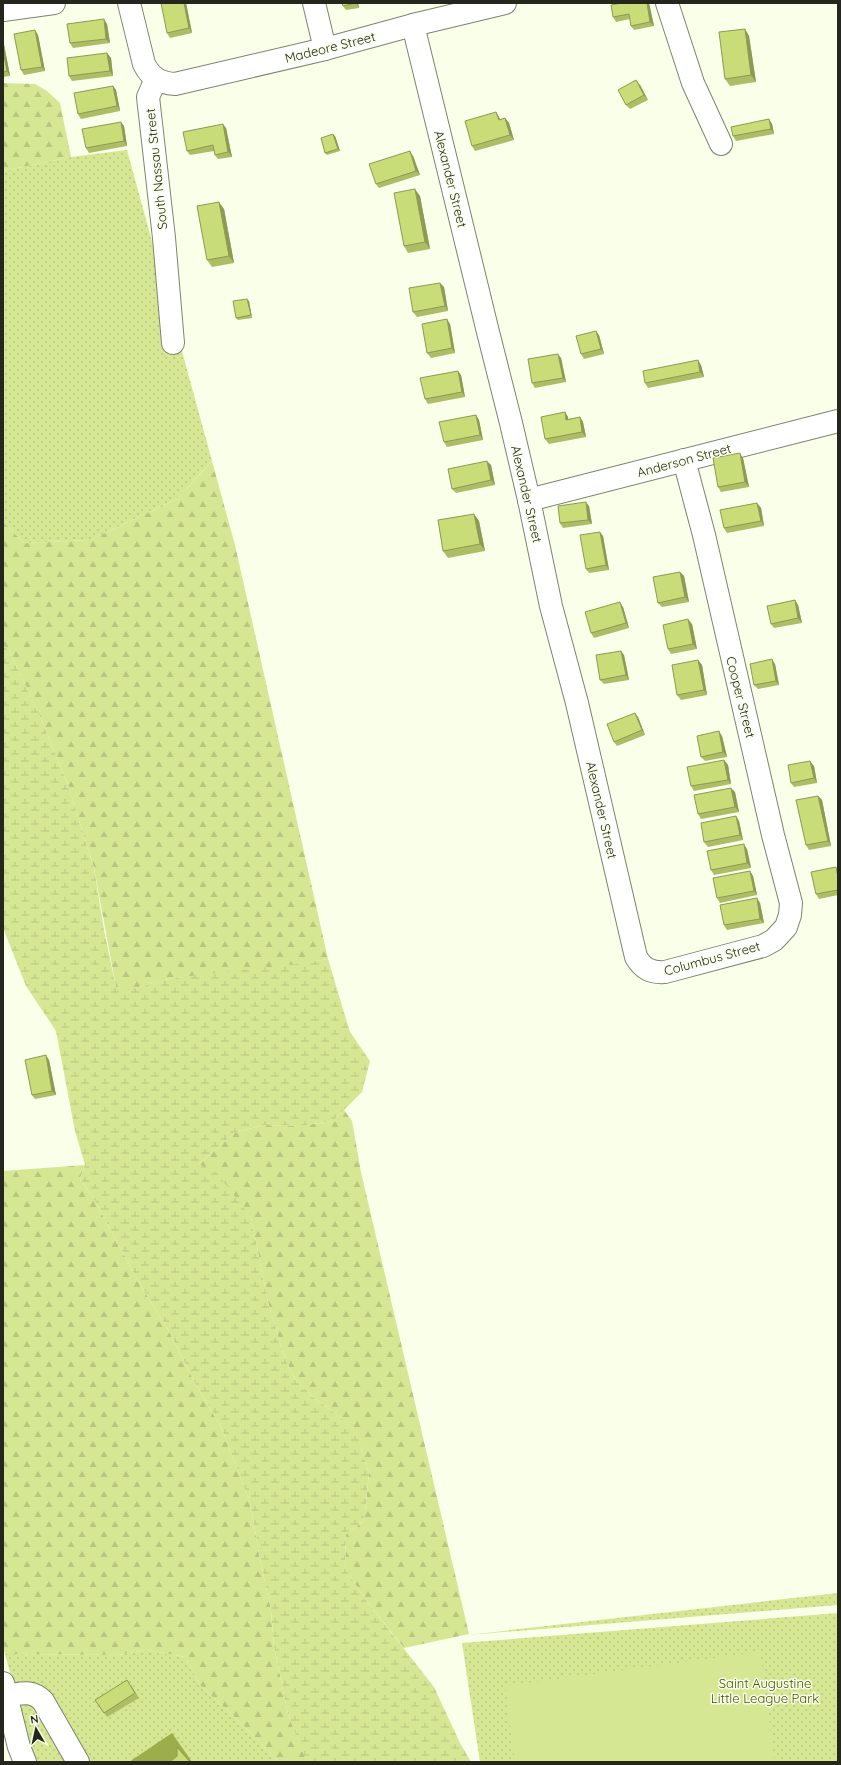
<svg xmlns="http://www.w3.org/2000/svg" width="841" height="1765" viewBox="0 0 841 1765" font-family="Quicksand,sans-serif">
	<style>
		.green { fill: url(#green-dots) }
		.forest { fill: url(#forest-firs) }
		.wetland { fill: url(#wetland-marsh) }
		.pitch { fill: #d6e794 }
		.water { fill: #9cae49 }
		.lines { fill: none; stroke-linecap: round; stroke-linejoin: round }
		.minor-casing { stroke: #7e836f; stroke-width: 24 }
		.minor { stroke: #fff; stroke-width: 22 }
		.wall { fill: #acbd66 }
		.shaded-wall { fill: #8c9a53 }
		.building { fill: #c8dc77; stroke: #8c9a53 }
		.labels { text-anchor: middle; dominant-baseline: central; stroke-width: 3; stroke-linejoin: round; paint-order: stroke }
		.street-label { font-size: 13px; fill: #25271f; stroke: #f9ffe9 }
		.park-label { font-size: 13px; fill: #475204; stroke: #f9ffe9 }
	</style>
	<defs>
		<pattern id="green-dots" width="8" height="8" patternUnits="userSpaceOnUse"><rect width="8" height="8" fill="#d6e794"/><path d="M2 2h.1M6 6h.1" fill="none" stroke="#b8c67f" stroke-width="1.8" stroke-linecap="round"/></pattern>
		<pattern id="forest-firs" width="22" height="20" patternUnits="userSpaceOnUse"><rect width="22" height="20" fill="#d6e794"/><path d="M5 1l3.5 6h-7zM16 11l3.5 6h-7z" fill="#b8c67f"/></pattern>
		<pattern id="wetland-marsh" width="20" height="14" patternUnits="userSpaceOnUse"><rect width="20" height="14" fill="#d6e794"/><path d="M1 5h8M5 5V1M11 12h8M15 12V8" fill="none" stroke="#b8c67f"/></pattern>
	</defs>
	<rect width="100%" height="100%" fill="#f9ffe9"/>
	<g class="green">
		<polygon points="127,150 212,461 177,499 90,540 24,543 3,522 3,171 71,157"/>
		<polygon points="838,1593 838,1605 467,1635"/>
		<polygon points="838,1613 838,1762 480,1762 462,1643"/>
		<polygon points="147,1650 185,1657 200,1685 251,1733 279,1762 34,1762 5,1654 118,1655"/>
	</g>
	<g class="forest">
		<polygon points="3,83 35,84 47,91 60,103 71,157 3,171"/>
		<polygon points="212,461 235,545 328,959 288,966 168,979 127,990 116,987 94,868 67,782 40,716 9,650 3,647 3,522 24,543 90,540 177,499"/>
		<polygon points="344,1110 352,1121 361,1172 469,1634 404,1648 362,1595 345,1567 346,1534 364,1521 369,1473 356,1432 340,1417 314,1398 294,1378 283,1353 268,1302 251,1217 199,1164 234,1133 263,1125 300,1126 333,1121"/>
		<polygon points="85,1165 80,1178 94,1199 137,1279 169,1331 194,1381 221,1427 250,1502 259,1554 271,1610 274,1646 288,1714 307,1762 279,1762 251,1733 200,1685 185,1657 147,1650 118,1655 5,1654 3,1647 3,1171"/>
	</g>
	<path class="wetland" d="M3,647L9,650L40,716L67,782L94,868L104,930L116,987C136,992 150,982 169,979C222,971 275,968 328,959L350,1032L370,1061L362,1092L333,1121L300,1126L263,1125L234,1133L199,1164L217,1173L251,1217L268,1302L283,1353L294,1378L314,1398L340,1417L356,1431L369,1473L364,1521L346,1534L345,1567L362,1595L434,1687L460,1743L471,1762H307L305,1758L288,1714L274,1646L271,1610L259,1554L250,1502L221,1427L194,1381L169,1331L137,1279L94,1199L80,1178L85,1165L75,1131L56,1031L26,986L3,928Z"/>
	<polygon class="pitch" points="760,1652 775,1762 515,1762 505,1686"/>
	<polygon class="water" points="172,1733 192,1762 129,1762"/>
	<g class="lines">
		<g class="minor-casing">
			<g id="minor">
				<path d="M129,3L144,64C151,78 160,83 175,84L325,49L413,25L505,3"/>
				<polyline points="314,3 325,49"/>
				<polyline points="667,3 693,83 721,144"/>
				<polyline points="3,10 54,3"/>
				<path d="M413,25L488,332L511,423L529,500L551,606L577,703L636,957C643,969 651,973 665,972L763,946L774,940L786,927L790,915L791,903L773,835L704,535L684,460"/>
				<polyline points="156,79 148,97 164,238 173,343"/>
				<polyline points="529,500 838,421"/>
				<polyline points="3,1683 19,1747 25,1762"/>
				<path d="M3,1696C19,1695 30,1688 43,1701L78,1762"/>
			</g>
		</g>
		<use href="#minor" class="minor"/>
	</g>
	<g class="wall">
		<polygon points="186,3 192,33 170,38 167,33"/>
		<polygon points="342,3 358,3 359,8 346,10 343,6"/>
		<polygon points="649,3 654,26 634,30 631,26 630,19 616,22 613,17"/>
		<polygon points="107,24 110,43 73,48 70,43"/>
		<polygon points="745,29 749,36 756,82 730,86 725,79"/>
		<polygon points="38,35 45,71 24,75 21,70"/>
		<polygon points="3,39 10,76 3,77"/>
		<polygon points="107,53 111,58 113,76 72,81 69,76"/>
		<polygon points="640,85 648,100 630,109 626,105"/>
		<polygon points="113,86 116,90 120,111 81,119 78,114"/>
		<polygon points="496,112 499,117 500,120 505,118 509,123 514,140 475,151 472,146"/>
		<polygon points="769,119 772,124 774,134 736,141 733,136"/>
		<polygon points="124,126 127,146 89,153 86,148"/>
		<polygon points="226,128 232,157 218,159 215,155 214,151 190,155 187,151"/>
		<polygon points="335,136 340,151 327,155 325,153"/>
		<polygon points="413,156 420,175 379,188 376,184"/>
		<polygon points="420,196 430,249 408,253 404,246"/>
		<polygon points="224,209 234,263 212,267 207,260"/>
		<polygon points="444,287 448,311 417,317 413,312"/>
		<polygon points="249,301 252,318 238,320 236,318"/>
		<polygon points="450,324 455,353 431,358 427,353"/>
		<polygon points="599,335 604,354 584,359 581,354"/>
		<polygon points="561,358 566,382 535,388 532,383"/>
		<polygon points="701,365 704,377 648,388 645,383"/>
		<polygon points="461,375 465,397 428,404 425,399"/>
		<polygon points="565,412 568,417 568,419 580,417 583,422 586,437 549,444 545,439"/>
		<polygon points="476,415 479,420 483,440 447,447 444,442"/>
		<polygon points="743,458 749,487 721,492 718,487"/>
		<polygon points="491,465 495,485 456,493 452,489"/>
		<polygon points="757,503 761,508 764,526 727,533 724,528"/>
		<polygon points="589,506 592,524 563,528 560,523"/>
		<polygon points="474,514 479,521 485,551 448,558 443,551"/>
		<polygon points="603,536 609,570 589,573 586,569"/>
		<polygon points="680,572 684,576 689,602 662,607 658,603"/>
		<polygon points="795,600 798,605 802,623 774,628 771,624"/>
		<polygon points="623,607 629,628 594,638 591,633"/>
		<polygon points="692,624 697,649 671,654 668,649"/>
		<polygon points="624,655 629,680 604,684 600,680"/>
		<polygon points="698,660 702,665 707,695 681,700 677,695"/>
		<polygon points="775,664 779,685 758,689 754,685"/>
		<polygon points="638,717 645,735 617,746 614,742"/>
		<polygon points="722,736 727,757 705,761 701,757"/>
		<polygon points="724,760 728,765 731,784 694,791 691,786"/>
		<polygon points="814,766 817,783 794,787 791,783"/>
		<polygon points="735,792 739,812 701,819 698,814"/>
		<polygon points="818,796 822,800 831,846 809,850 806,845"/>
		<polygon points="739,821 743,840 708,847 704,842"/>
		<polygon points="747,849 751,868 714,875 711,870"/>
		<polygon points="838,869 838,895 819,899 816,894"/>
		<polygon points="750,871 753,876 757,895 720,903 717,898"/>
		<polygon points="760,903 764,923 727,930 724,925"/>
		<polygon points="49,1060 56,1095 35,1099 32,1095"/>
		<polygon points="131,1685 139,1698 107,1717 95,1700"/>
	</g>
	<g class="shaded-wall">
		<polygon points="184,3 186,3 192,33 189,28"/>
		<polygon points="356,3 358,3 359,8"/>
		<polygon points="647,3 649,3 654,26 650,22"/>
		<polygon points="104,19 107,24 110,43 106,39"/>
		<polygon points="745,29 749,36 756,82 751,75"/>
		<polygon points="35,30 38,35 45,71 42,67"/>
		<polygon points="3,39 10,76 7,71 3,51"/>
		<polygon points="107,53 111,58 113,76 110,71"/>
		<polygon points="636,80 640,85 648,100 644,95"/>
		<polygon points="113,86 116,90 120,111 117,106"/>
		<polygon points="496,112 499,117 502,125 499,120"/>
		<polygon points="505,118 509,123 514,140 510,135"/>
		<polygon points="769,119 772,124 774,134 771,129"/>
		<polygon points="121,122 124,126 127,146 124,141"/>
		<polygon points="223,124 226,128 232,157 228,152"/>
		<polygon points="333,134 335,136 340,151 338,149"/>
		<polygon points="410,151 413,156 420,175 416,171"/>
		<polygon points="415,189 420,196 430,249 425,242"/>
		<polygon points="219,202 224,209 234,263 229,256"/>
		<polygon points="440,283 444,287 448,311 445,306"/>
		<polygon points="247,299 249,301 252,318 251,315"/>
		<polygon points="447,319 450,324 455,353 452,348"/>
		<polygon points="596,331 599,335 604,354 601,349"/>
		<polygon points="558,354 561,358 566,382 563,378"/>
		<polygon points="698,360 701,365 704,377 700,372"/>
		<polygon points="458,371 461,375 465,397 462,392"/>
		<polygon points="565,412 568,417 569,425 566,420"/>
		<polygon points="476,415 479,420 483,440 480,435"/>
		<polygon points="580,417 583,422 586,437 582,432"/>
		<polygon points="740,453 743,458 749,487 745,482"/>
		<polygon points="487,461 491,465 495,485 491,480"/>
		<polygon points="586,502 589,506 592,524 588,520"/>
		<polygon points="757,503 761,508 764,526 761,521"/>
		<polygon points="474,514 479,521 485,551 480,544"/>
		<polygon points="600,532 603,536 609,570 606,565"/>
		<polygon points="680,572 684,576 689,602 685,597"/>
		<polygon points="795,600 798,605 802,623 798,618"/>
		<polygon points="620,602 623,607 629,628 626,623"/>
		<polygon points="688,619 692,624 697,649 693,644"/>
		<polygon points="621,651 624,655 629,680 626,675"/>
		<polygon points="772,659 775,664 779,685 776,681"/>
		<polygon points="698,660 702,665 707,695 704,690"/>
		<polygon points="635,713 638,717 645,735 642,730"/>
		<polygon points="719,731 722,736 727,757 723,752"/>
		<polygon points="724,760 728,765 731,784 728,780"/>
		<polygon points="810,761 814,766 817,783 814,778"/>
		<polygon points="731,788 735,792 739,812 735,807"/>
		<polygon points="818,796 822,800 831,846 828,841"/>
		<polygon points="736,816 739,821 743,840 740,835"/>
		<polygon points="744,844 747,849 751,868 747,863"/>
		<polygon points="750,871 753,876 757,895 754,891"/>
		<polygon points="757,898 760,903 764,923 760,919"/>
		<polygon points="46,1055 49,1060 56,1095 52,1091"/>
	</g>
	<g class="building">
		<polygon points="161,3 184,3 189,28 167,33"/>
		<polygon points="342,3 356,3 343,6"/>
		<polygon points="622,3 647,3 650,22 631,26 629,14 613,17 611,5"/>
		<polygon points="104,19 106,39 70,43 67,24"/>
		<polygon points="745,29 751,75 725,79 719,32"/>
		<polygon points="35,30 42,67 21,70 14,34"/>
		<polygon points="3,51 7,71 3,72"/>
		<polygon points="107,53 110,71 69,76 67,58"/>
		<polygon points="636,80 644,95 626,105 618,90"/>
		<polygon points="113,86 117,106 78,114 74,93"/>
		<polygon points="496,112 499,120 505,118 510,135 472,146 465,121"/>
		<polygon points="769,119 771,129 733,136 731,127"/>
		<polygon points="121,122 124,141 86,148 82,129"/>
		<polygon points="223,124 228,152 215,155 213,145 187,151 183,132"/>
		<polygon points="333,134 338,149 325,153 321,138"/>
		<polygon points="410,151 416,171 376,184 369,164"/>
		<polygon points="415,189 425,242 404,246 394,193"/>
		<polygon points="219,202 229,256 207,260 197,206"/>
		<polygon points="440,283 445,306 413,312 409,288"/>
		<polygon points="247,299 251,315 236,318 233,301"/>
		<polygon points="447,319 452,348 427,353 422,324"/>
		<polygon points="596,331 601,349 581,354 576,336"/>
		<polygon points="558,354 563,378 532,383 528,359"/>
		<polygon points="698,360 700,372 645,383 643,371"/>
		<polygon points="458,371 462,392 425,399 420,378"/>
		<polygon points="565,412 566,420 580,417 582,432 545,439 541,417"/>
		<polygon points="476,415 480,435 444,442 439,422"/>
		<polygon points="740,453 745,482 718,487 713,458"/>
		<polygon points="487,461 491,480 452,489 448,469"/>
		<polygon points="586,502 588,520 560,523 558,506"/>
		<polygon points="757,503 761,521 724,528 720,510"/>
		<polygon points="474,514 480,544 443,551 438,520"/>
		<polygon points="600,532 606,565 586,569 580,535"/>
		<polygon points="680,572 685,597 658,603 653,577"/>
		<polygon points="795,600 798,618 771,624 767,606"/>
		<polygon points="620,602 626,623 591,633 585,612"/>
		<polygon points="688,619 693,644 668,649 663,625"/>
		<polygon points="621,651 626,675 600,680 596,655"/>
		<polygon points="772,659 776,681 754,685 750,664"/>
		<polygon points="698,660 704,690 677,695 672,665"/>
		<polygon points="635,713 642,730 614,742 607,724"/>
		<polygon points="719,731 723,752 701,757 697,736"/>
		<polygon points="724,760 728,780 691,786 687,767"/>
		<polygon points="810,761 814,778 791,783 788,765"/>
		<polygon points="731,788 735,807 698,814 694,795"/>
		<polygon points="818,796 828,841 806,845 796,800"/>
		<polygon points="736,816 740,835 704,842 701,823"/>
		<polygon points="744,844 747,863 711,870 707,851"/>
		<polygon points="836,867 838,877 838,890 816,894 811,872"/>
		<polygon points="750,871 754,891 717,898 713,878"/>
		<polygon points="757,898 760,919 724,925 720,905"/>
		<polygon points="46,1055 52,1091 32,1095 25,1060"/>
		<polygon points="127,1680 135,1693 104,1713 95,1700"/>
		<polygon points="177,1747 190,1762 172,1762 171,1761 177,1756"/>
	</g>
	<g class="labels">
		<g class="street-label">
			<text transform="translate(330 47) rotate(-14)">Madeore Street</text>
			<text transform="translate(156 169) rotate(-96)">South Nassau Street</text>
			<text transform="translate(451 179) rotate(76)">Alexander Street</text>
			<text transform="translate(684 460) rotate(-15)">Anderson Street</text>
			<text transform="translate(527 494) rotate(77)">Alexander Street</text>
			<text transform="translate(741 697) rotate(76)">Cooper Street</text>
			<text transform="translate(602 810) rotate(77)">Alexander Street</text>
			<text transform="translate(712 958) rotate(-15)">Columbus Street</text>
		</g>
		<g class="park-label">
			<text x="765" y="1683">Saint Augustine<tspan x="765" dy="15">Little League Park</tspan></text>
		</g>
	</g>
	<rect width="841" height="1765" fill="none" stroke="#25271f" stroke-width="8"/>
	<g transform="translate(36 1729) rotate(351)" stroke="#f9ffe9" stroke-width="3" paint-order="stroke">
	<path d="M0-3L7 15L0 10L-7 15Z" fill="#25271f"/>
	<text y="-6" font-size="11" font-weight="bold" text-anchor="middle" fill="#25271f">N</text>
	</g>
</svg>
